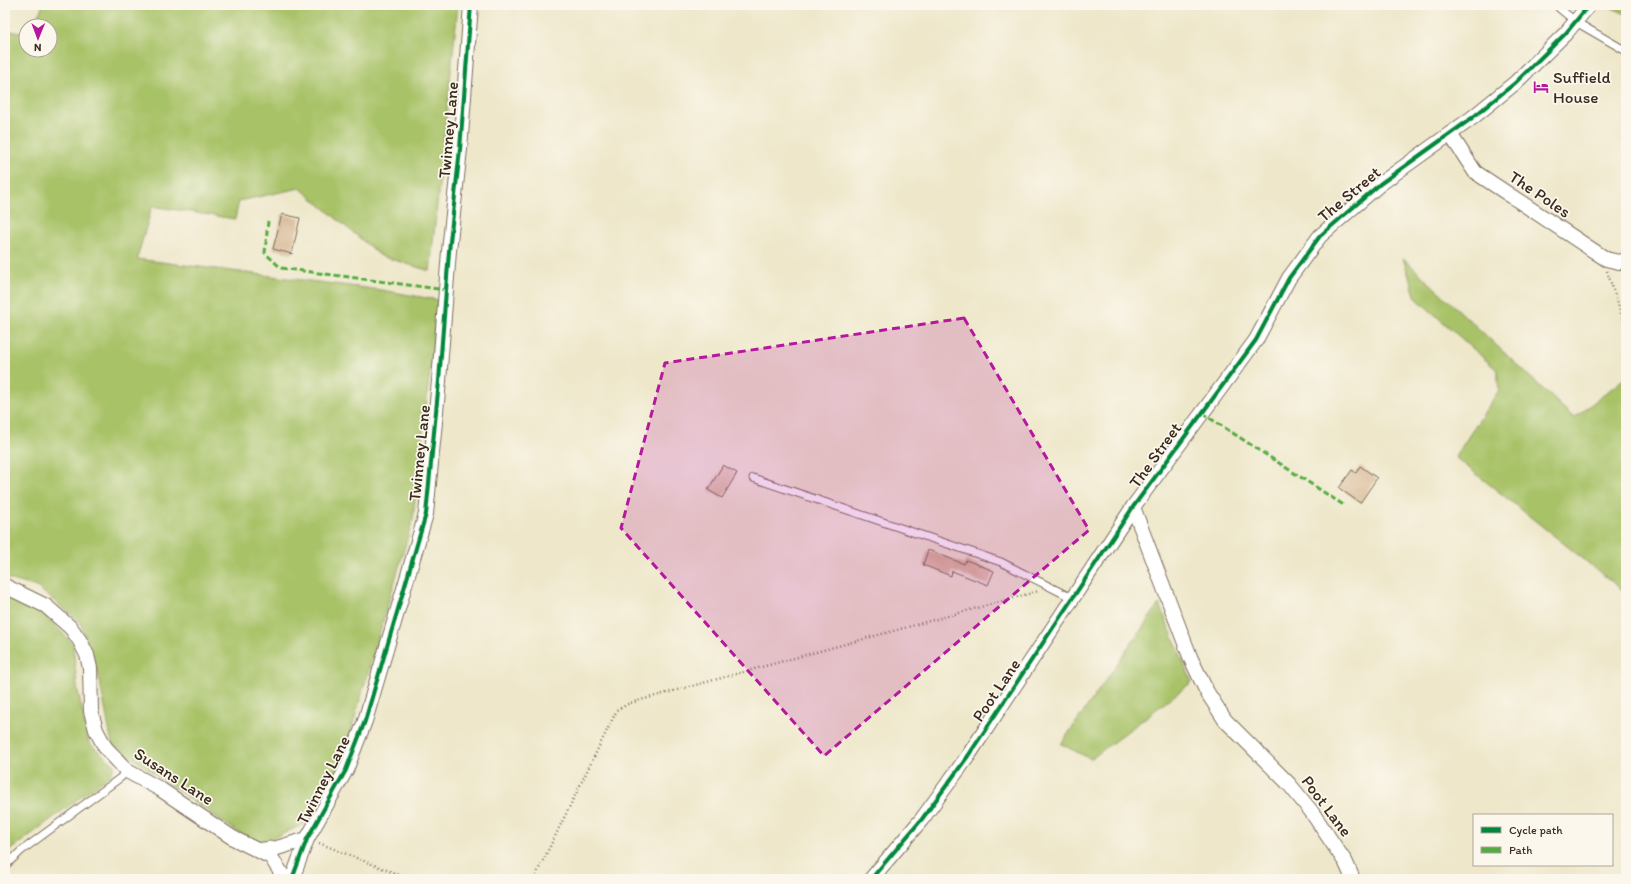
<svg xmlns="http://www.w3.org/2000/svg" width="1631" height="884" viewBox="0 0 1631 884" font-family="Itim,sans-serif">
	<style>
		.green { fill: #a8c268; stroke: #727643 }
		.building { fill: #d5b591 }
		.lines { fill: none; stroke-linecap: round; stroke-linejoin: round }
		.service-casing { stroke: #7a6c5a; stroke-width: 9 }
		.minor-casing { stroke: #7a6c5a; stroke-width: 16 }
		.path { stroke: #7a6c5a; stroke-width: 2.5; stroke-dasharray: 1 3; stroke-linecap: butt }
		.service { stroke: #fff; stroke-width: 7 }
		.minor { stroke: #fff; stroke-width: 14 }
		.quiet { stroke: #55ab43; stroke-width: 3; stroke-dasharray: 6 3; stroke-linecap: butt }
		.cycleway-casing { stroke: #fbf7ec; stroke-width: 6 }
		.cycleway { stroke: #00873e; stroke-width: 4 }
		.marked { fill: #b5179e; fill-opacity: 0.2; stroke: #b5179e; stroke-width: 3; stroke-dasharray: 8 5; stroke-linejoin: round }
		.labels { text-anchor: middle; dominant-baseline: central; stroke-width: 3.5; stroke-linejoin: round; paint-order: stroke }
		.poi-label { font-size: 17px; fill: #3b2a1e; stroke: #fbf7ec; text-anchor: start }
		.street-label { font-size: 17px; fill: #3b2a1e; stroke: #fbf7ec }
	</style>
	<rect width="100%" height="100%" fill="#fbf7ec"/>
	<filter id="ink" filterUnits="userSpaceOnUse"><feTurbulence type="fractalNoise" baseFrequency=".025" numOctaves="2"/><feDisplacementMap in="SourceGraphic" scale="8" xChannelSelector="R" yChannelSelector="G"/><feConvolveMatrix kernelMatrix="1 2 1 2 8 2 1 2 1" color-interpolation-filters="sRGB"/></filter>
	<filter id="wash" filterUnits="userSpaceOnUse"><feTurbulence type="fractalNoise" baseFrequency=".012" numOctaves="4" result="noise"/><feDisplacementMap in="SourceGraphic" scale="16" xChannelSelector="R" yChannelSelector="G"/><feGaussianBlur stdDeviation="0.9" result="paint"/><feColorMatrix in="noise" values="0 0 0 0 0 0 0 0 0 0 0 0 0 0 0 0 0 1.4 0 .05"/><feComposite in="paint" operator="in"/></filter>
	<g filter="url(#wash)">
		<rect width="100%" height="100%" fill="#eee7ca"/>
		<g class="green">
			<polygon points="43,5 458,5 430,271 381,256 300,188 239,201 235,219 152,206 137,259 381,290 438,300 413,519 343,758 307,823 262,843 239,833 112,744 98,673 80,622 37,587 5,578 5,30 26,34 26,50 50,50 50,26 33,26"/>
			<polygon points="1605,5 1626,5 1626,14"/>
			<polygon points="1403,258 1574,418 1626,377 1626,593 1455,457 1499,390 1497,370 1416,298"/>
			<polygon points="5,593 42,612 73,644 77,687 89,743 115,765 110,775 9,851 5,856"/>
			<polygon points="1159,604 1192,682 1091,759 1061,744"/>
		</g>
		<g id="blocks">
			<g class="building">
				<polygon points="282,214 300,218 292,254 273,249"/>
				<polygon points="723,465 737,473 722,498 708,490"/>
				<polygon points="1360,466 1377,478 1360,503 1339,488 1352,470 1356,473"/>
				<polygon points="928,550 964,564 966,560 994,571 988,585 952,571 951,576 923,565"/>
			</g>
		</g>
	</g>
	<g filter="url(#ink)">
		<use href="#blocks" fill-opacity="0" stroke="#7a6c5a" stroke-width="1"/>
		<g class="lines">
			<g class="service-casing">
				<g id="service">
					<polyline points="1559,5 1559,8 1576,22 1626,51"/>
					<polyline points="753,478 1001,562 1072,598"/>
					<polyline points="5,866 21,851 120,778 127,771"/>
				</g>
			</g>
			<g class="minor-casing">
				<g id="minor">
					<polyline points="1450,134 1475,172 1606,259 1619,262 1626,260"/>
					<polyline points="1133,507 1191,659 1207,692 1225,720 1289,784 1311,811 1346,863 1353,879"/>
					<polyline points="5,586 46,606 71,628 80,641 87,655 90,668 91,711 96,730 105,747 127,771 160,789 233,838 271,857 285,879"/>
					<polyline points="259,850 277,848 307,839"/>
					<polyline points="292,879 307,839 346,770 365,721 426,514 439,381 449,251 460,149 471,5"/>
					<polyline points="871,879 922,819 968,756 1133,507 1256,340 1289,278 1320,236 1380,184 1472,118 1515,83 1566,33 1589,5"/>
				</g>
			</g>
			<g class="path">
				<polyline points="1607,271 1626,328"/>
				<polyline points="319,843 409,879"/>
				<polyline points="534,879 617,710 630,703 1039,591"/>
			</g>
			<use href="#service" class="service"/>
			<use href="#minor" class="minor"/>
			<g class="quiet">
				<polyline points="268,221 265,253 281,268 446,290"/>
				<polyline points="1202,413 1345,506"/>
			</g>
			<g class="cycleway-casing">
				<g id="cycleway">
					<polyline points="292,879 307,839 346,770 365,721 426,514 439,381 449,251 460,149 471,5"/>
					<polyline points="871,879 922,819 968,756 1133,507 1256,340 1289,278 1320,236 1380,184 1472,118 1515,83 1566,33 1589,5"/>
				</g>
			</g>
			<use href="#cycleway" class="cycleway"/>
		</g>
	</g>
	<path class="marked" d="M964,318L1089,530L824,756L621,528L665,363Z"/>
	<defs>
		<g id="hotel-bare" transform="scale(1.2)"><path d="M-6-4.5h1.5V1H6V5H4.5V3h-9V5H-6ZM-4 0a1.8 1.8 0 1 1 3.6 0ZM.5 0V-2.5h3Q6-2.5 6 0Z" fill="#b5179e" stroke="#fbf7ec" stroke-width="2.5" paint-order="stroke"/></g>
	</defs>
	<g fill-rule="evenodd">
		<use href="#hotel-bare" x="1541" y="87"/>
	</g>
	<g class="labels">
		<g class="poi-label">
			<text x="1553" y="77">Suffield<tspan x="1553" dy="20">House</tspan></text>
		</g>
		<g class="street-label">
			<text transform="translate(448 130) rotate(-85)">Twinney Lane</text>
			<text transform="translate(1349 194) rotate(-40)">The Street</text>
			<text transform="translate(1540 194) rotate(34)">The Poles</text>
			<text transform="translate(419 453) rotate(-84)">Twinney Lane</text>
			<text transform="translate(1155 455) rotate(-54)">The Street</text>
			<text transform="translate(996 690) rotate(-56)">Poot Lane</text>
			<text transform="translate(174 776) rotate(33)">Susans Lane</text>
			<text transform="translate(323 780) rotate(-63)">Twinney Lane</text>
			<text transform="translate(1327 806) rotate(53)">Poot Lane</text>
		</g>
	</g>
	<rect width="1631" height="884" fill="none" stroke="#fbf7ec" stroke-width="20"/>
	<rect x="1473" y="814" width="140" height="52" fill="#fbf7ec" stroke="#aea59a"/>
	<rect x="1481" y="827" width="20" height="6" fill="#00873e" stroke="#aea59a"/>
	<text x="1509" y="834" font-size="12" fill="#3b2a1e">Cycle path</text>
	<rect x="1481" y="847" width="20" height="6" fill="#55ab43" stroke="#aea59a"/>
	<text x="1509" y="854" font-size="12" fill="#3b2a1e">Path</text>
	<g transform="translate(38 38) rotate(181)"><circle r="19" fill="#fbf7ec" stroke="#aea59a"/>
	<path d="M0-3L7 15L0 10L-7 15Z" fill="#b5179e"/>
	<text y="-6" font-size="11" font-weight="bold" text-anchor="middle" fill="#3b2a1e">N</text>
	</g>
</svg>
